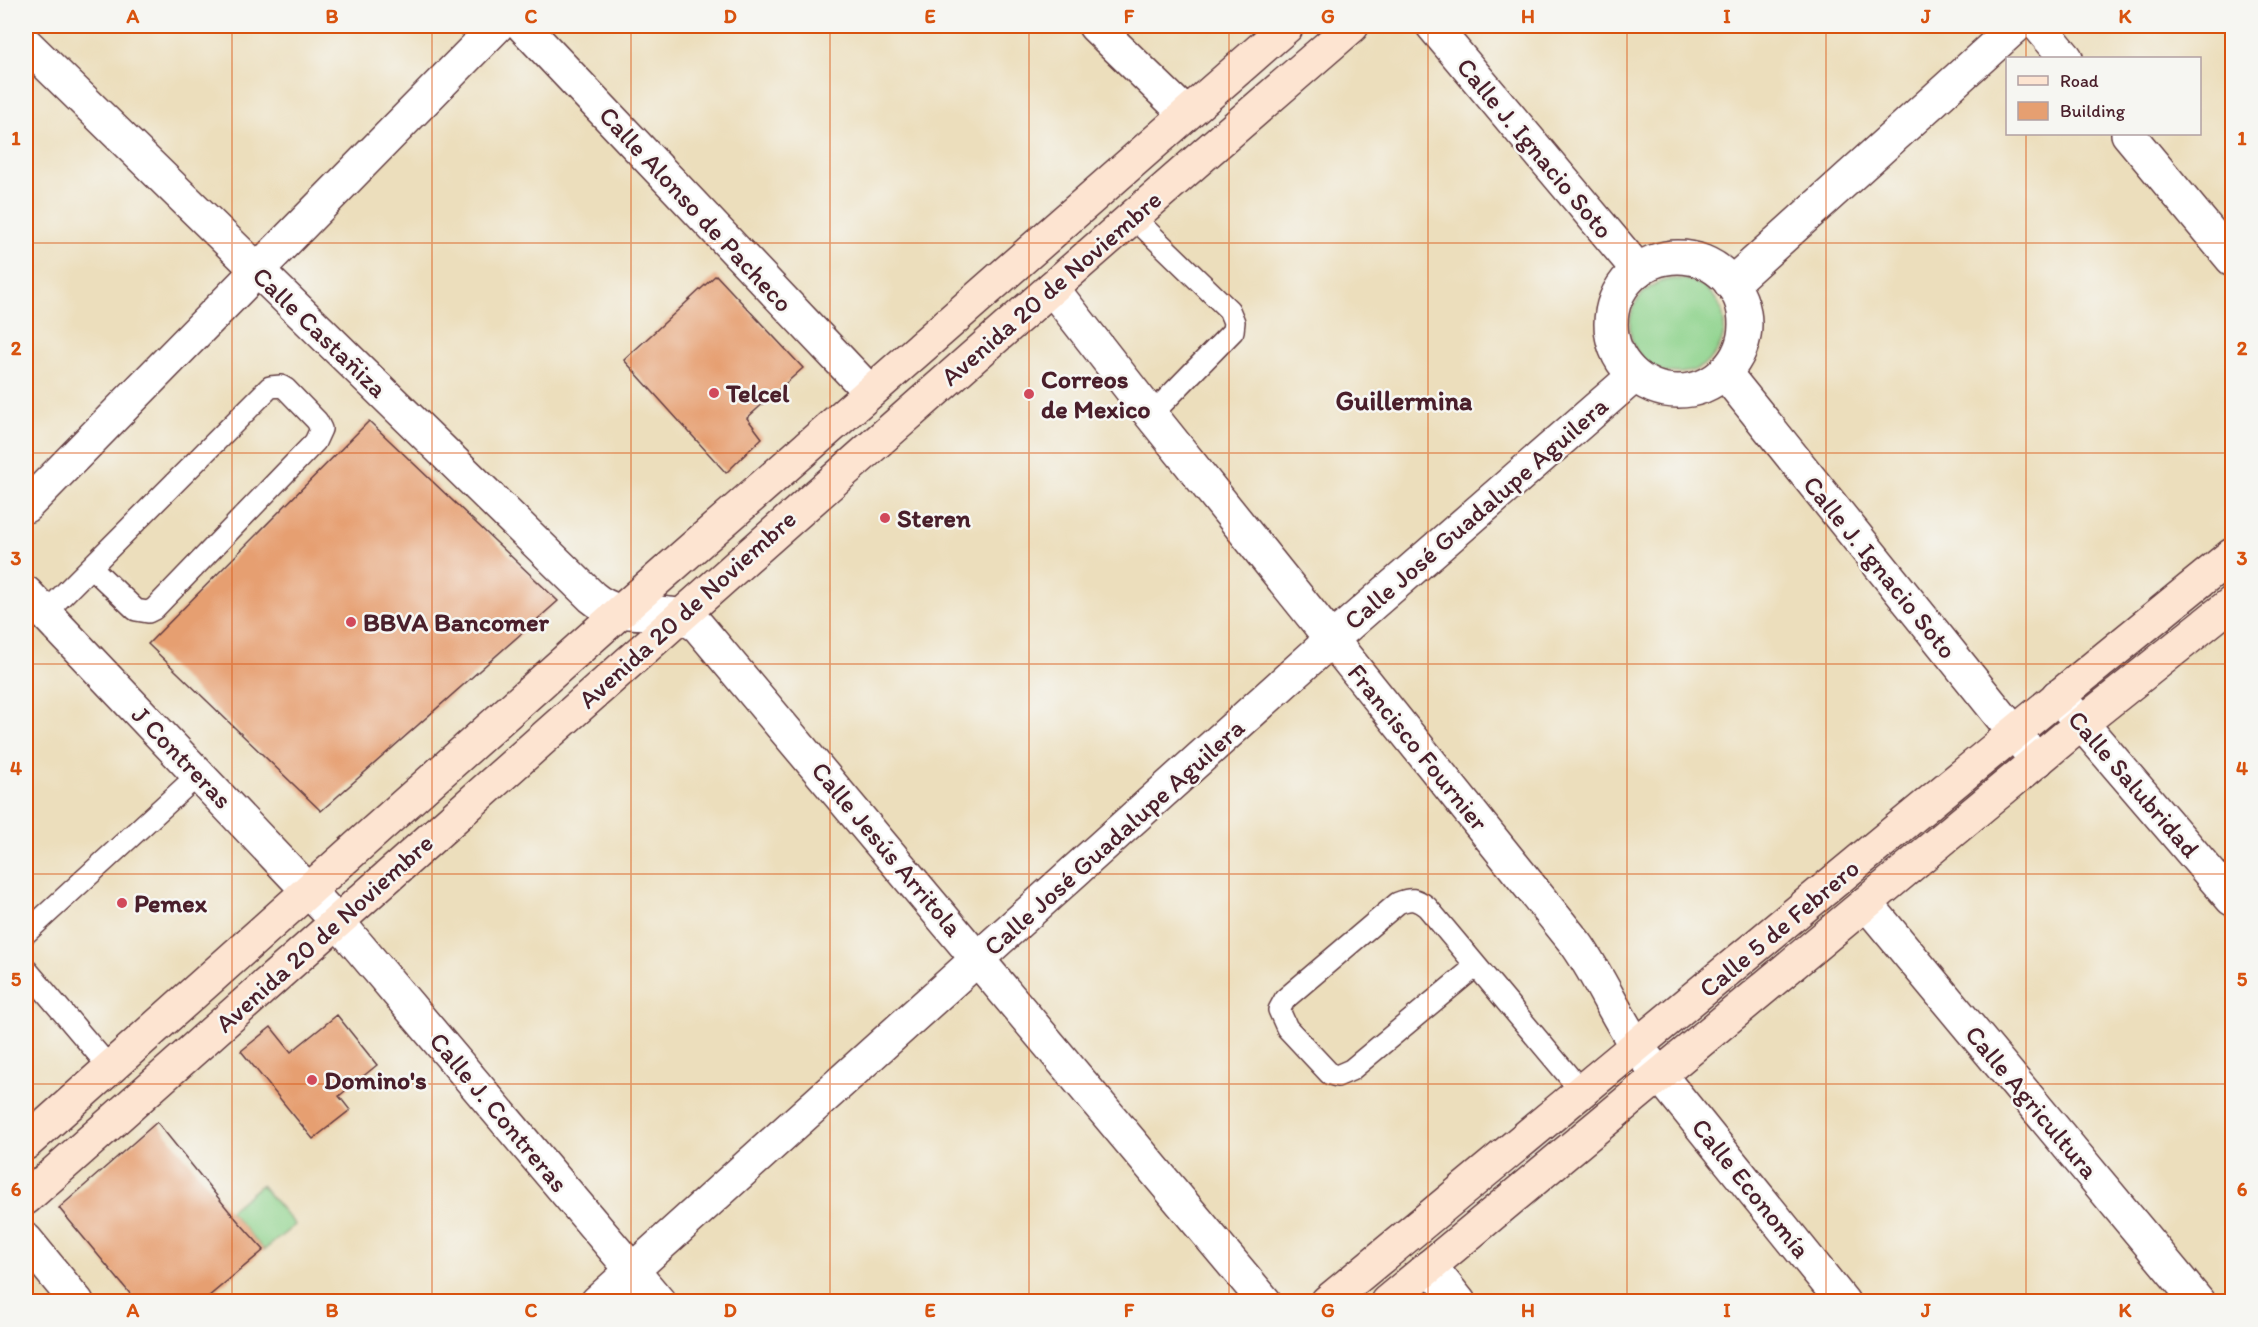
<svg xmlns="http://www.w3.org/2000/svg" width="2258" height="1327" viewBox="0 0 2258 1327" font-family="Itim,sans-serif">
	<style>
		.green { fill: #8fd38d; stroke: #6c795c; stroke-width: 1.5 }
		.building { fill: #e69f71 }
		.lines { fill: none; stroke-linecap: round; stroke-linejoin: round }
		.lane-casing { stroke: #623c41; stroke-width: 24 }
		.street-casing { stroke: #623c41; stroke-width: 36 }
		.secondary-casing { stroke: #623c41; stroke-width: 36 }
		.lane { stroke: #fff; stroke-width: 21 }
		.street { stroke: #fff; stroke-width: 33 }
		.secondary { stroke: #fde4d1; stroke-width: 33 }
		.grid { fill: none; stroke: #d8530f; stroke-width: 1.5; stroke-opacity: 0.55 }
		.poi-dot { fill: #d1495b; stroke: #f6f6f2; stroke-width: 2 }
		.labels { text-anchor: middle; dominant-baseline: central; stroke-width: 5; stroke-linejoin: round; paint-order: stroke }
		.street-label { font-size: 26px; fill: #4a1f2b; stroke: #f6f6f2 }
		.poi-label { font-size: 26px; font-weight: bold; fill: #4a1f2b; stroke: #f6f6f2; text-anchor: start }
		.neighbourhood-label { font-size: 27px; font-weight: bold; fill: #4a1f2b; stroke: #f6f6f2 }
		.neatline { fill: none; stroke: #d8530f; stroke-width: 2 }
		.grid-label { font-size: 20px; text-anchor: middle; font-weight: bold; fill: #d8530f }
	</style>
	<rect width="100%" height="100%" fill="#f6f6f2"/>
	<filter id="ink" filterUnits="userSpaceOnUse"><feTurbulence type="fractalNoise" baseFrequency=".0167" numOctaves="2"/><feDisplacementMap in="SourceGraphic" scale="12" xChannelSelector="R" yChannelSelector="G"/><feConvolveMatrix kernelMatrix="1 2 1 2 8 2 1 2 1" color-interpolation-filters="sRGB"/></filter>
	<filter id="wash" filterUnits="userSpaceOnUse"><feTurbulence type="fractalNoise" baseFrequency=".008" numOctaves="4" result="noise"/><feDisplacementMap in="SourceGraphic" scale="24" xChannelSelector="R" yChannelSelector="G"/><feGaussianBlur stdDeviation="1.35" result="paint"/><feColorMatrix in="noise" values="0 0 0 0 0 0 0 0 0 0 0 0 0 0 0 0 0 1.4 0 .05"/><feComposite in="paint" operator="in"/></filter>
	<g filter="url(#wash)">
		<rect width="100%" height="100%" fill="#ecdebc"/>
		<g class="green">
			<circle cx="1677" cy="326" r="47"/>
			<polygon points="261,1185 295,1225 264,1250 229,1211"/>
		</g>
		<g id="blocks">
			<g class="building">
				<polygon points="716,275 803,368 747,418 762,438 726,473 624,360"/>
				<polygon points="369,421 558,601 321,811 148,644"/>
				<polygon points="337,1015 377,1065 339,1096 350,1110 313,1139 241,1051 271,1027 291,1052"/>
				<polygon points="157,1122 229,1211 264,1250 202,1302 137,1302 59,1208"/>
			</g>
		</g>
	</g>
	<g filter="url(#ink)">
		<use href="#blocks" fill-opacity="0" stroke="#623c41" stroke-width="1.5"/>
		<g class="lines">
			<g class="lane-casing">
				<g id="lane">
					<polyline points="1133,217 1229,310 1234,322 1233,331 1151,415"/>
					<polyline points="45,613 270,387 281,386 286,389 317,421 321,429 315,442 154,609 148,612 136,610 91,567"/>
					<polyline points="26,933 199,774"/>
					<path d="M1476,966L1351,1070L1337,1076L1330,1074L1287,1028L1279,1010L1285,999L1398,903C1410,898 1416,898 1427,907L1582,1092"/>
					<polyline points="26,969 110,1068"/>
				</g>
			</g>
			<g class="street-casing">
				<g id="street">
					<polyline points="523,26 870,392"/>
					<polyline points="1095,26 1186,114"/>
					<polyline points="1433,26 1638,270"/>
					<polyline points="2039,26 2066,58"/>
					<path d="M26,44L592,597C619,620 644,609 677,615C684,616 691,622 698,626L1265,1302"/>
					<polyline points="2128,134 2232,259"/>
					<circle cx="1678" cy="324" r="67"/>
					<polyline points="1731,284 2016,26"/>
					<path d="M1052,288L1151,415L1577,945C1600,978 1615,1014 1637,1047L1843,1302"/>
					<polyline points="1724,372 2037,761"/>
					<polyline points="26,506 497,26"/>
					<polyline points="26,593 338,922 659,1302"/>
					<polyline points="2058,696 2232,899"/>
					<polyline points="1866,903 2198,1302"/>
					<polyline points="26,1240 77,1302"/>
					<polyline points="1430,1266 1459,1302"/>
					<polyline points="597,1302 1331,640 1634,376"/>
				</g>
			</g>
			<g class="secondary-casing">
				<g id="secondary">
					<polyline points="26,1143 620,612 1287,26"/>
					<path d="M26,1198C468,807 906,412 1352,26"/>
					<path d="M1327,1302C1629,1053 1928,801 2232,555"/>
					<polyline points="1387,1302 2082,723 2232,603"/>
				</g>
			</g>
			<use href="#lane" class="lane"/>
			<use href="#street" class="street"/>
			<use href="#secondary" class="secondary"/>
		</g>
	</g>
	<path class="grid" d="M232,26V1302M432,26V1302M631,26V1302M830,26V1302M1029,26V1302M1229,26V1302M1428,26V1302M1627,26V1302M1826,26V1302M2026,26V58M2026,134V1302M26,243H2232M26,453H2232M26,664H2232M26,874H2232M26,1084H2232"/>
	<g class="poi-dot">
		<circle cx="714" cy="393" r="6"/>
		<circle cx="1029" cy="394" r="6"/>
		<circle cx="885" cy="518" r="6"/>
		<circle cx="351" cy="622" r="6"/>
		<circle cx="122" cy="903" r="6"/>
		<circle cx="312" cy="1080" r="6"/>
	</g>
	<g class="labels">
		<g class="street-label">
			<text transform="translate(1535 148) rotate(50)">Calle J. Ignacio Soto</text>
			<text transform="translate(696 209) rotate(47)">Calle Alonso de Pacheco</text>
			<text transform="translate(1051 288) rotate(-41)">Avenida 20 de Noviembre</text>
			<text transform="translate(320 332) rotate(44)">Calle Castañiza</text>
			<text transform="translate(1476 513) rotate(-41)">Calle José Guadalupe Aguilera</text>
			<text transform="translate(1880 567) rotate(51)">Calle J. Ignacio Soto</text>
			<text transform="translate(687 609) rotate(-42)">Avenida 20 de Noviembre</text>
			<text transform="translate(1418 747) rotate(51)">Francisco Fournier</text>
			<text transform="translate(182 757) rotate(46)">J Contreras</text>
			<text transform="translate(2134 784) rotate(49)">Calle Salubridad</text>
			<text transform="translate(1114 837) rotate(-42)">Calle José Guadalupe Aguilera</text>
			<text transform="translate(887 849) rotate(50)">Calle Jesús Arritola</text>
			<text transform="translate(1779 928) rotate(-40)">Calle 5 de Febrero</text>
			<text transform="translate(324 933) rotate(-42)">Avenida 20 de Noviembre</text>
			<text transform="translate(2032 1102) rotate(50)">Calle Agricultura</text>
			<text transform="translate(499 1112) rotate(50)">Calle J. Contreras</text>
			<text transform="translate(1751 1188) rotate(51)">Calle Economía</text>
		</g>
		<g class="poi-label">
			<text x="1041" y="379">Correos<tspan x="1041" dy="30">de Mexico</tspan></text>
			<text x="726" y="393">Telcel</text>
			<text x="897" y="518">Steren</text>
			<text x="363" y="622">BBVA Bancomer</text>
			<text x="134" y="903">Pemex</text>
			<text x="324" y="1080">Domino's</text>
		</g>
		<g class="neighbourhood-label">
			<text x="1404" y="400">Guillermina</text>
		</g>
	</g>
	<rect width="2258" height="1327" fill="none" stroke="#f6f6f2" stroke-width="66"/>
	<rect x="2006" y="57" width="195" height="78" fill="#f6f6f2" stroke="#b1a0a2" stroke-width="1.5"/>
	<rect x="2018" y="76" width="30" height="9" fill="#fde4d1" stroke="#b1a0a2" stroke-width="1.5"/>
	<text x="2060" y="87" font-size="18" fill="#4a1f2b">Road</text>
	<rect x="2018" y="102" width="30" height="18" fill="#e69f71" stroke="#b1a0a2" stroke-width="1.5"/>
	<text x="2060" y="117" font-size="18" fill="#4a1f2b">Building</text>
	<rect x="33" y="33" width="2192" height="1261" class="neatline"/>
	<g class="grid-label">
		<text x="133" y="23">A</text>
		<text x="332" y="23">B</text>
		<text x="531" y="23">C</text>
		<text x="730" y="23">D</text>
		<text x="930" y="23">E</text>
		<text x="1129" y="23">F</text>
		<text x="1328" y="23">G</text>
		<text x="1528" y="23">H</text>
		<text x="1727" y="23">I</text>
		<text x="1926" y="23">J</text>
		<text x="2125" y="23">K</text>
		<text x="16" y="145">1</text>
		<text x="2242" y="145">1</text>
		<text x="16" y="355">2</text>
		<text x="2242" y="355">2</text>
		<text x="16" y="565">3</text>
		<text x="2242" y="565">3</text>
		<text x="16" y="775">4</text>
		<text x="2242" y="775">4</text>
		<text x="16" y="986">5</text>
		<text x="2242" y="986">5</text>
		<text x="16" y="1196">6</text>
		<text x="2242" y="1196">6</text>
		<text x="133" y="1317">A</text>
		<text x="332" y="1317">B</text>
		<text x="531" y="1317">C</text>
		<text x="730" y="1317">D</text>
		<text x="930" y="1317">E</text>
		<text x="1129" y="1317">F</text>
		<text x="1328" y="1317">G</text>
		<text x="1528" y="1317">H</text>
		<text x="1727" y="1317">I</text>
		<text x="1926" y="1317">J</text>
		<text x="2125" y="1317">K</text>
	</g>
</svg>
